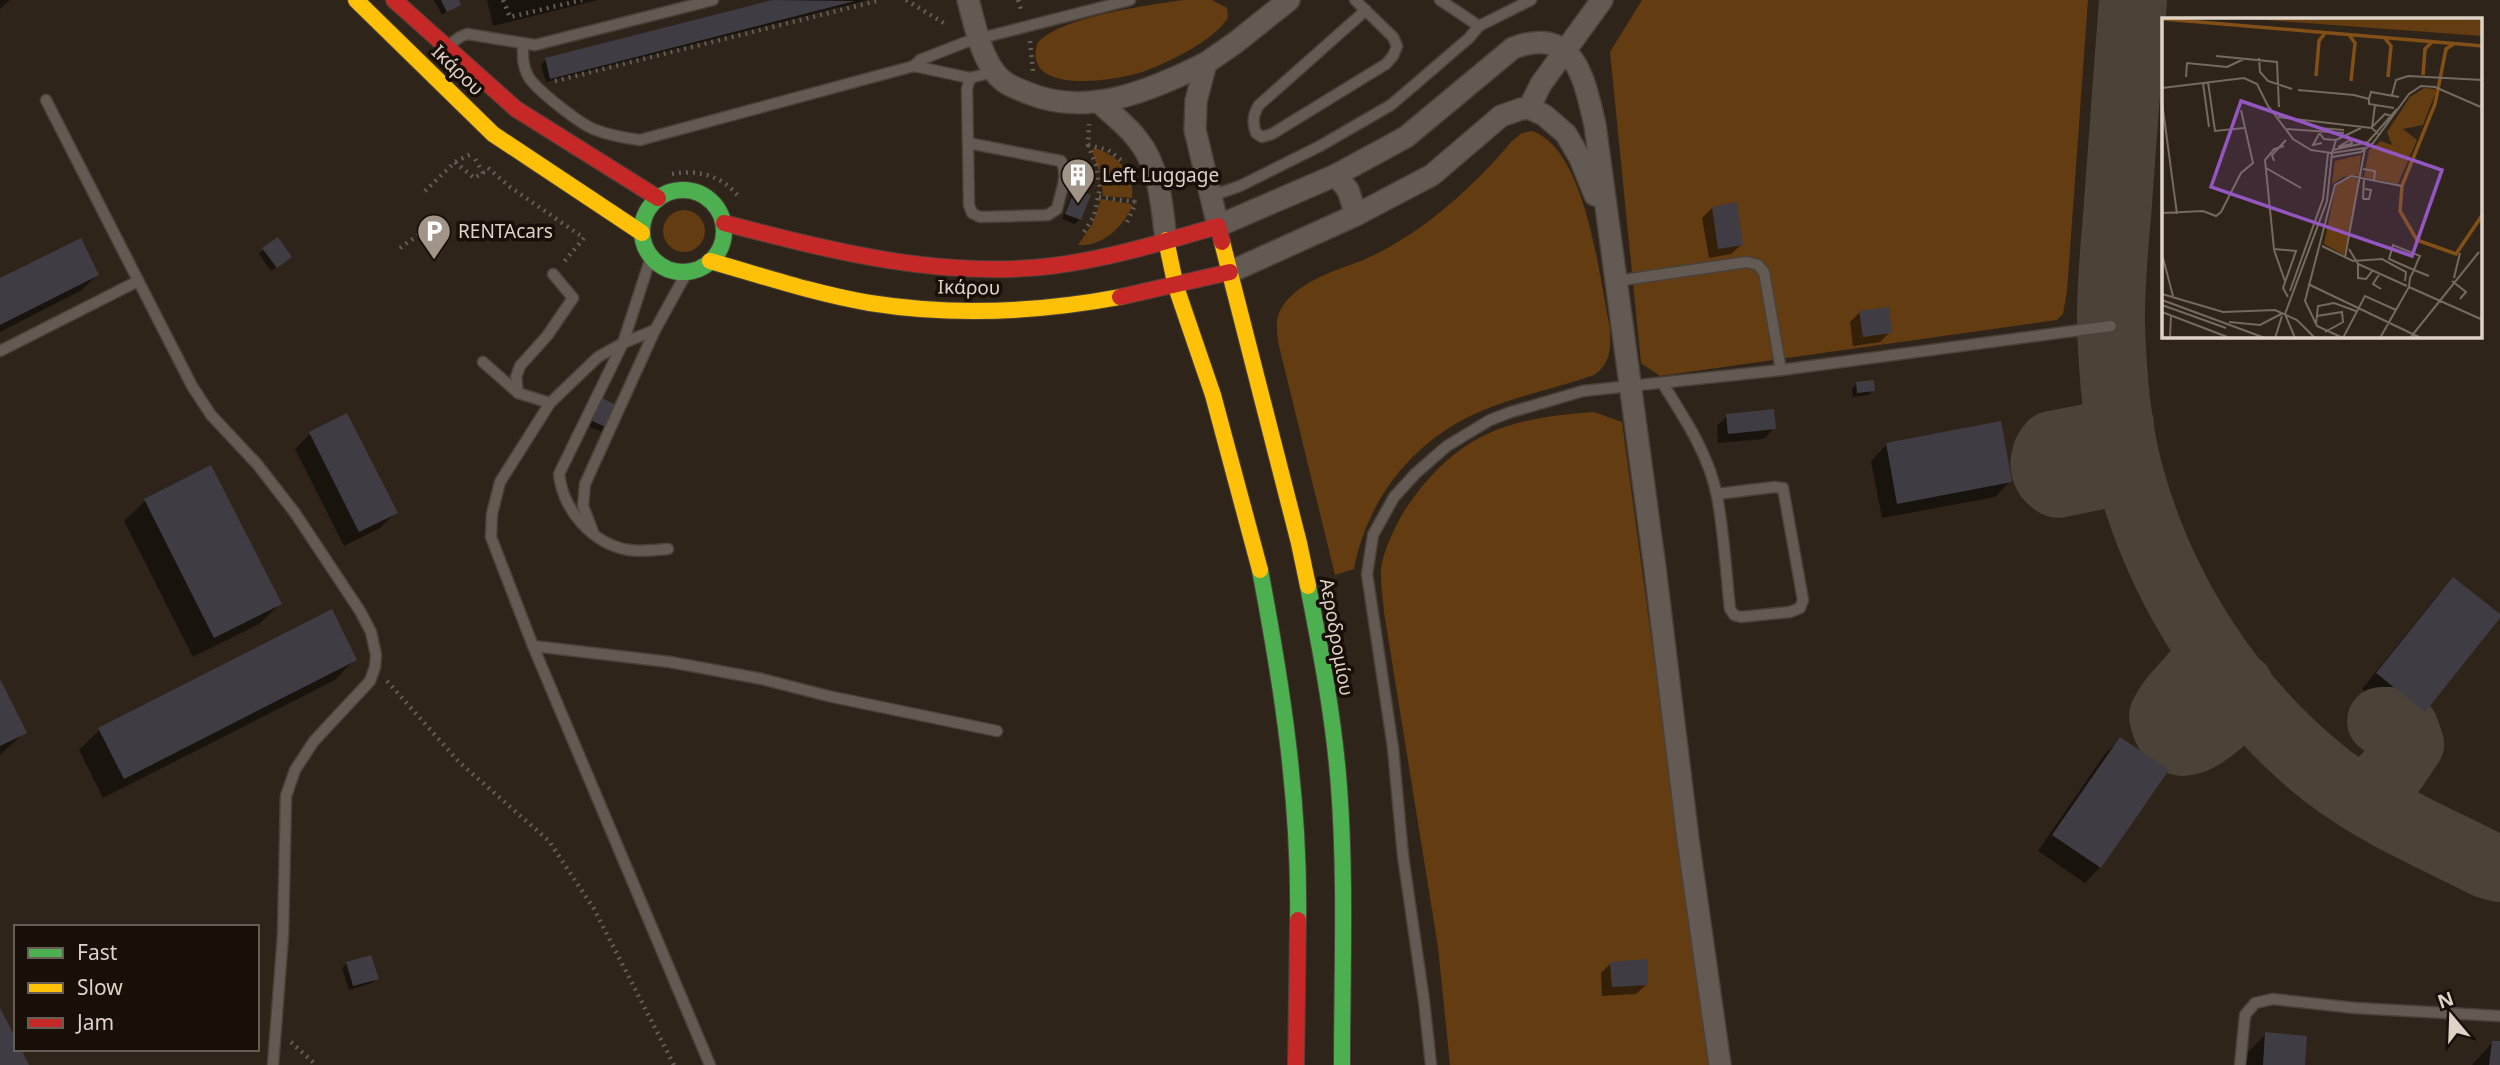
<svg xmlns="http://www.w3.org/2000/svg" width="2500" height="1065" viewBox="0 0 2500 1065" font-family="'Noto Sans',sans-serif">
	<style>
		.green { fill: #633c11 }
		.shadow { fill: #0007 }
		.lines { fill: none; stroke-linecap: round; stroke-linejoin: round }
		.taxiway { stroke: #4b4238; stroke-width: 68 }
		.building { fill: #403c43 }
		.lane-casing { stroke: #4a4139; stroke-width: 13 }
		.street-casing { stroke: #4a4139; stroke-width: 24 }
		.fast-casing { stroke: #4a4139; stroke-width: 18 }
		.slow-casing { stroke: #4a4139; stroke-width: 18 }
		.jam-casing { stroke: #4a4139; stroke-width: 18 }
		.path { stroke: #655c56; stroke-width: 4.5; stroke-dasharray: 2 5; stroke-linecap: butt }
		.lane { stroke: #635a54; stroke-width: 10 }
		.street { stroke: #635a54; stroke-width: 21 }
		.fast { stroke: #4caf50; stroke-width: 16 }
		.slow { stroke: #ffc107; stroke-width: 16 }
		.jam { stroke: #c62828; stroke-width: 16 }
		.labels { text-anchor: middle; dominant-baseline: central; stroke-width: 7; stroke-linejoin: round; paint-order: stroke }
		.street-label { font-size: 19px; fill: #dfd2c7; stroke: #180f08 }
		.poi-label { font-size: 19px; fill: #dfd2c7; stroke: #180f08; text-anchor: start }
		.inset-river { fill: none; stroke: #825017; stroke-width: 3.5 }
		.inset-road { fill: none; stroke: #756a5f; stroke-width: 2 }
		.view { fill: #9456c1; fill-opacity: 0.15; stroke: #9456c1; stroke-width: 3.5 }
		.inset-edge { fill: none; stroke: #dfd2c7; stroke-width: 3.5 }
	</style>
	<rect width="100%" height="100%" fill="#2f241a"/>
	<g class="green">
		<path d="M1183,0H1212L1227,8L1228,18C1213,41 1168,63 1142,72C1117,80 1023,97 1037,44C1057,17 1150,5 1183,0Z"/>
		<polygon points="1642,0 2088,0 2067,292 2063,314 2057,320 1660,376 1641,363 1610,52"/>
		<path d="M1532,131C1587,150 1599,278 1610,328C1611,348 1611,363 1594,375C1558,388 1521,395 1486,409C1416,437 1368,496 1354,569L1335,575L1280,350C1277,335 1273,318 1284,304C1309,273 1349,269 1382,251C1431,225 1476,184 1512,141L1522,133Z"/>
		<path d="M1095,148C1118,156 1135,173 1132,198L1103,196L1101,176L1092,151Z"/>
		<path d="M1101,199L1131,204L1132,207C1122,227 1103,247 1078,245L1093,223Z"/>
		<circle cx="684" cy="231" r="21"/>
		<path d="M1594,412L1622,422L1690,923L1711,1065H1450L1438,947L1384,612C1383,598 1380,583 1381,569C1383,550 1399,517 1411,501C1462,431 1511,418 1594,412Z"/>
	</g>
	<g class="shadow">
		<polygon points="0,0 10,0 0,9"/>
		<polygon points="434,0 457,0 459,5 442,15"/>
		<polygon points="487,0 598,0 493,26"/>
		<polygon points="780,0 868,0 546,82 541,65 546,60"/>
		<polygon points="1075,191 1080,219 1075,224 1062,219 1071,196"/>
		<polygon points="1712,208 1742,244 1731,254 1709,258 1702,218"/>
		<polygon points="263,250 285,261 271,271 259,254"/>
		<polygon points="97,275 82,290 0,332 0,280"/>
		<polygon points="1860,312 1890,332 1880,342 1853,346 1850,322"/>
		<polygon points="1857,384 1873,390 1869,395 1853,397 1852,388"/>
		<polygon points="602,400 606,427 602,432 588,426 598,405"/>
		<polygon points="1727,416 1774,428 1764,439 1718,443 1717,426"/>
		<polygon points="310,434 395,513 380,528 344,546 295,449"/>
		<polygon points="1886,445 2010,481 1995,497 1882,518 1871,461"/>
		<polygon points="145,501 280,604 259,624 193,657 124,521"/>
		<polygon points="2453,579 2500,616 2423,711 2408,727 2362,689 2438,595"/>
		<polygon points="355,659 335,680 103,798 79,750 99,730"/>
		<polygon points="0,683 25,732 0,755"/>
		<polygon points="2120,739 2100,867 2085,883 2038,851 2105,754"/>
		<polygon points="1611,963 1647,984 1636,994 1602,996 1601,973"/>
		<polygon points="347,964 377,978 372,983 349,990 342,968"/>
		<polygon points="2266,1034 2303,1065 2245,1065 2246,1054"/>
		<polygon points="2492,1043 2500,1043 2500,1065 2472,1065"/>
	</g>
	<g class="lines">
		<g class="taxiway">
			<path d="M2133,0C2128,72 2122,144 2117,216C2114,253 2110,291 2111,327C2113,378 2117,431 2131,479C2163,594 2233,701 2326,775C2375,813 2433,837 2488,865L2500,868"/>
			<path d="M2120,424L2109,434L2052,445C2041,457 2041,476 2058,484L2115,472L2131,480"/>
			<path d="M2211,650C2201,676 2174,691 2163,716C2174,770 2215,725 2237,707L2240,687"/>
			<path d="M2351,792C2384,794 2393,767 2410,744L2405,729L2390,721H2381"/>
		</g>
	</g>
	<g class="building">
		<polygon points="441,0 459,0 461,5 447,12"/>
		<polygon points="773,0 855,1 550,79 545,58"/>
		<polygon points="1075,189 1091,195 1081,220 1065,214"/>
		<polygon points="1737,202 1743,245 1718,249 1712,207"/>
		<polygon points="278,237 292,257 277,268 262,248"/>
		<polygon points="81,238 99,275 0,325 0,278"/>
		<polygon points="1889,307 1892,333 1863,337 1859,311"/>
		<polygon points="1874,380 1875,391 1857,393 1856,382"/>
		<polygon points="602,398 618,406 608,428 592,421"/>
		<polygon points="1774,409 1776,429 1728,434 1726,414"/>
		<polygon points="347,413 398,513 359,532 309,432"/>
		<polygon points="2001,421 2012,482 1897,504 1886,443"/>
		<polygon points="211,465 282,604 214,638 144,499"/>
		<polygon points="2453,577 2500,614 2500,618 2425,712 2376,673"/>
		<polygon points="332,609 357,660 124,779 98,728"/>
		<polygon points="0,679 27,733 0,746"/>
		<polygon points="2120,737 2169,770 2101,868 2052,835"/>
		<polygon points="371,955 379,979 353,986 346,962"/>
		<polygon points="1647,959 1648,985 1612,987 1610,962"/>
		<polygon points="0,1008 16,1039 16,1049 21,1049 29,1065 0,1065"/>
		<polygon points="2265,1032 2307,1036 2305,1065 2263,1065"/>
		<polygon points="2492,1041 2500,1041 2500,1065 2489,1065"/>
	</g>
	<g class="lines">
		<g class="lane-casing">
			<g id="lane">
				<path d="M1355,0L1393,37L1397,46L1393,56L1386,64L1272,134L1262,137L1256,133C1252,122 1253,115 1259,105L1366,10"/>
				<polyline points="1440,0 1479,26"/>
				<path d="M523,43C523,55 522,65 528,76C535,89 581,125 596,130C611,136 625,138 640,140L914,66L970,78"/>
				<polyline points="449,45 460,37 467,34 535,45 713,0"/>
				<polyline points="914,66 920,60 966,42 1130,0"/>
				<polyline points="46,100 192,386 211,415 257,464 295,513 360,611 371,632 376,655 375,667 370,681 314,741 295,770 286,796 283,935 273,1065"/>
				<path d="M968,143L1061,161C1069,175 1060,194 1057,209L1048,215L980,217L972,213L969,205L967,89L970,78L994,72"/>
				<polyline points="1211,196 1240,186 1320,146 1391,105 1469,38 1479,26 1531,0"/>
				<path d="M651,257L623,343L559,474C563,510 592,544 629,550C642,552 656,550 668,549"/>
				<polyline points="1616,281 1747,262 1758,265 1764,272 1781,370"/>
				<polyline points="655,330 623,343 598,357 550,403 500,482 492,514 491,537 533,646 710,1065"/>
				<polyline points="0,351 138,281"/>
				<polyline points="483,362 518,393 550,403"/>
				<path d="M1663,384C1685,419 1709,455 1717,496C1724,533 1726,572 1730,609L1734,615L1741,617L1790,612L1800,608L1803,600L1783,488L1774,487L1717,494"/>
				<polyline points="518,393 516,377 520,366 547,336 573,298 553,274"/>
				<polyline points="593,532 583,506 585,484 655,330 687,272"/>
				<polyline points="533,646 670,662 762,679 828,696 997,731"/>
				<polyline points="1431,1065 1424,1001 1403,856 1393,748 1367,574 1373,535 1394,497 1416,473 1447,446 1490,420 1511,412 1583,391 1781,370 2111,326"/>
				<polyline points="2240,1065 2245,1015 2255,1003 2273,999 2355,1008 2500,1016"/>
			</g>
		</g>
		<g class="street-casing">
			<g id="street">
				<path d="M968,0C975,25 980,54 996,74C1005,85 1016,88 1028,93C1088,118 1152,90 1206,63"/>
				<path d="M1289,0L1235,43L1206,63L1196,101L1195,130L1218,226L1336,175L1406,137L1513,48C1575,25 1584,78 1595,125L1655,568L1688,839L1720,1065"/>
				<path d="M1098,101C1111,114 1127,125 1138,140C1160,167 1162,207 1166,240"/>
				<polyline points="1529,108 1541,84 1602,0"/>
				<polyline points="1336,175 1348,190 1356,215"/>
				<polyline points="1230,272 1356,215 1432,175 1501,116 1521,109 1529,108 1544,115 1566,134 1580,158 1595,195"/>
			</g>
		</g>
		<g class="fast-casing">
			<g id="fast">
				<circle cx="683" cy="231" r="41"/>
				<path d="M1260,570C1282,685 1300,802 1298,920"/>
				<path d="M1308,586C1321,652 1334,719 1339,787C1346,879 1342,973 1342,1065"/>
			</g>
		</g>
		<g class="slow-casing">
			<g id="slow">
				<polyline points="356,0 493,134 642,233"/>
				<polyline points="1166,240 1176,287 1213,395 1260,570"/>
				<polyline points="1222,242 1299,543 1308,586"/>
				<path d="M710,261C763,276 816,294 870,303C952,316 1039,312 1120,297"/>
			</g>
		</g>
		<g class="jam-casing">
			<g id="jam">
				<polyline points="394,0 516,109 658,198"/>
				<path d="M724,223C831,251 940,279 1051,266C1109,259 1163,242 1218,226L1222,242"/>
				<polyline points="1120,297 1230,272"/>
				<polyline points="1296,1065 1298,920"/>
			</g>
		</g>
		<g class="path">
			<polyline points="503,0 510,17 582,0"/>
			<polyline points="906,0 947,25"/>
			<polyline points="1018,0 1022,13"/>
			<polyline points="1030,41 1033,71"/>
			<polyline points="555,81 881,0"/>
			<polyline points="1088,145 1108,150 1122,161"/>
			<polyline points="455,162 474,178 483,173 474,157"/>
			<polyline points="488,168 510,187 584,238 563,263"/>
			<path d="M672,174C699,169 722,176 739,197"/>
			<polyline points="425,191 455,162 473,153"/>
			<polyline points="1099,197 1135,202"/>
			<polyline points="1127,222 1134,207 1135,197"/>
			<polyline points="1084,232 1094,216 1100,188 1096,165 1088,145 1089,124"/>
			<polyline points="400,248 445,216"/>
			<polyline points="387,681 459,762 549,841 594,909 674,1065"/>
			<polyline points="291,1042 316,1065"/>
		</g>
		<use href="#lane" class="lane"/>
		<use href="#street" class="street"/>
		<use href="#fast" class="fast"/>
		<use href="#slow" class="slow"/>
		<use href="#jam" class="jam"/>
	</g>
	<defs>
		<g id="building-pin" transform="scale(1.75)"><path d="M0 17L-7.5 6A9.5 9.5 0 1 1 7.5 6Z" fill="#a1958a" stroke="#180f08"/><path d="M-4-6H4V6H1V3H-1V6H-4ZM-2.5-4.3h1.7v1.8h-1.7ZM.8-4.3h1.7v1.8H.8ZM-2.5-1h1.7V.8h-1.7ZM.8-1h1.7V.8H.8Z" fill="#fff"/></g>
		<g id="parking-pin" transform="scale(1.75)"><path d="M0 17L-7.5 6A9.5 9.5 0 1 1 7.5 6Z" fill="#a1958a" stroke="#180f08"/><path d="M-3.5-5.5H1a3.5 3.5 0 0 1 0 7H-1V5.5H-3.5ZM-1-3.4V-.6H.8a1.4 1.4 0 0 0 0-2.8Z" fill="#fff"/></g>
	</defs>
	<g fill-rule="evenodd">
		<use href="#building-pin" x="1078" y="175"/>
		<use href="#parking-pin" x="434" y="231"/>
	</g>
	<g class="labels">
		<g class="street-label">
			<text transform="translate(458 70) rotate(44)">Ικάρου</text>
			<text transform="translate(969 287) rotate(1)">Ικάρου</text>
			<text transform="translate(1337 637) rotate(80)">Αεροδρομίου</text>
		</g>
		<g class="poi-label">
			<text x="1102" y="175">Left Luggage</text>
			<text x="458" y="231">RENTAcars</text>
		</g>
	</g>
	<g transform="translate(2162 18)">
		<rect width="320" height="320" fill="#2f241a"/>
		<path d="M89,1H299L320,2V18ZM262,70L273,71V76L261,107L241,111L255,122L236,166L202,159L207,132L219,123L230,127L225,114L248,79ZM199,137L197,157L181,159L170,166L173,143ZM188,159L198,162L182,237L162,226L174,167Z" fill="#633c11"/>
		<path class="inset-river" d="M2,1L321,28M187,17L193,25L189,63M222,19L229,28L226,59M293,25L284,31L273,86L240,168L238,193L255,222L294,236L321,196M261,57L263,31L270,24M154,58L157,23L163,15"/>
		<path class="inset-road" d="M54,38L115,44L117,89M97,40L98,54L106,63L130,71M24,59L25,45L65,49L82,41M46,64L53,113L82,110M41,65L47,109M0,70L82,60L95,66L107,90M136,72L192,77L207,81V86L232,90M230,77L234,62L246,58L321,62M207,81L209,74L237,79M0,84L15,196M213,87L210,110L216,116M107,89L131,121L149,132L170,135L165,183L123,296M116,99L210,110M211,108L223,96L229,98M157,110L182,112M199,110L174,122L170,135L203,130M125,111L182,115M156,113L162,121L174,122M157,116L151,127L160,125M186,118L190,125L189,126L176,129L188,122M122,128L112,131L103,142L112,231L134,233L121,270L126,279M171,132L206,124L235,91M170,139L199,134L211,125L247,76L259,68L273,69L321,90M112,143L110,137L124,122M104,150L139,170M201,151L213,153L212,162M201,181H207L209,172L203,171M201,181L202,160M0,195L41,193L54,198L59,194L79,155L91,145L79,92M160,228L191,243L220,241L244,254L243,263M187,231L196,246L245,268M112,232L123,263M183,239L203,130M1,240L11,278M196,246V260L204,261L211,252M218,255L211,266L219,271M292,260L298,235M290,263L304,274L298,281M146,266L259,320M247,269L321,302M128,273L161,181L166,135M0,276L61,294L113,292L135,302L153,320M0,282L103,320M0,287L64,310M0,294L68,320M123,296L133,320M155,298L180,294L181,304L163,314M67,304L98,307L121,295M154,306L156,288L172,285L194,293M8,320L9,297M113,320L120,298M181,320L155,308L143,283L173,167L189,158L240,168M181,320L203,278L234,292M218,320L247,269L248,260L252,252L256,242L258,238L231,227L227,241L252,252L267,258M248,320L317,234"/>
		<path class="view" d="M79,83L280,152L250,238L49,169Z"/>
		<rect width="320" height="320" class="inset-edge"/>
	</g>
	<rect x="14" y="925" width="245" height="126" fill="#180f08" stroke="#685d54" stroke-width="2"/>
	<rect x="28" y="948" width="35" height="10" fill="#4caf50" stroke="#685d54" stroke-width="2"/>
	<text x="77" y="960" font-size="21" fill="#dfd2c7">Fast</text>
	<rect x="28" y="983" width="35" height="10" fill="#ffc107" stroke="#685d54" stroke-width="2"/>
	<text x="77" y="995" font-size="21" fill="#dfd2c7">Slow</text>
	<rect x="28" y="1018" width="35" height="10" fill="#c62828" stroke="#685d54" stroke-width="2"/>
	<text x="77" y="1030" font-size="21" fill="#dfd2c7">Jam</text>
	<g transform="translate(2451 1016) rotate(341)" stroke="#180f08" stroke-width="5" paint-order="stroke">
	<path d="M0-5L12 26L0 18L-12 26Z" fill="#dfd2c7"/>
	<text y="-10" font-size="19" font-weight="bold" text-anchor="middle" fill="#dfd2c7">N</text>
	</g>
</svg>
